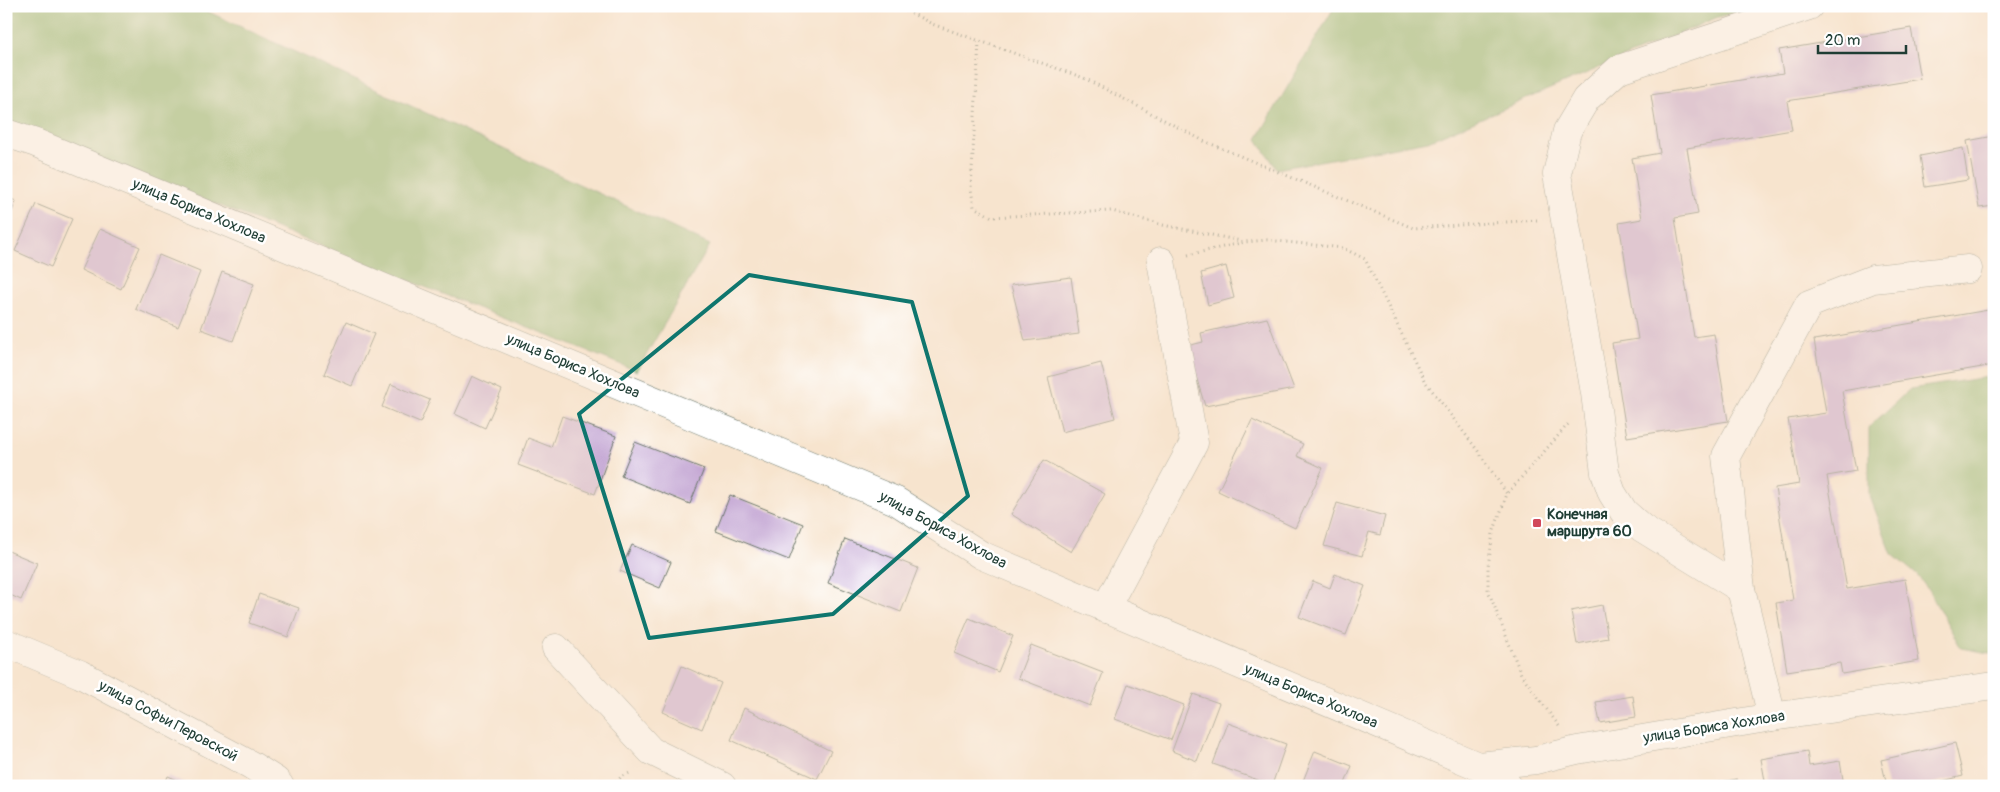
<svg xmlns="http://www.w3.org/2000/svg" width="2000" height="792" viewBox="0 0 2000 792" font-family="Pangolin,sans-serif">
	<style>
		.forest { fill: #88b66e; stroke: #547a51 }
		.building { fill: #c3a5d3 }
		.lines { fill: none; stroke-linecap: round; stroke-linejoin: round }
		.minor-casing { stroke: #6b776a; stroke-width: 29 }
		.path { stroke: #6b776a; stroke-width: 3; stroke-dasharray: 1 4; stroke-linecap: butt }
		.minor { stroke: #fff; stroke-width: 28 }
		.marked { fill: none; stroke: #0f766e; stroke-width: 4; stroke-linejoin: round }
		.poi-dot { fill: #d1495b; stroke: #fff; stroke-width: 2 }
		.labels { text-anchor: middle; dominant-baseline: central; stroke-width: 5; stroke-linejoin: round; paint-order: stroke }
		.street-label { font-size: 15px; fill: #1f3d34; stroke: #fff }
		.poi-label { font-size: 15px; font-weight: bold; fill: #1f3d34; stroke: #fff; text-anchor: start }
	</style>
	<rect width="100%" height="100%" fill="#fff"/>
	<filter id="ink" filterUnits="userSpaceOnUse"><feTurbulence type="fractalNoise" baseFrequency=".02" numOctaves="2"/><feDisplacementMap in="SourceGraphic" scale="10" xChannelSelector="R" yChannelSelector="G"/><feConvolveMatrix kernelMatrix="1 2 1 2 8 2 1 2 1" color-interpolation-filters="sRGB"/></filter>
	<filter id="wash" filterUnits="userSpaceOnUse"><feTurbulence type="fractalNoise" baseFrequency=".0096" numOctaves="4" result="noise"/><feDisplacementMap in="SourceGraphic" scale="20" xChannelSelector="R" yChannelSelector="G"/><feGaussianBlur stdDeviation="1.12" result="paint"/><feColorMatrix in="noise" values="0 0 0 0 0 0 0 0 0 0 0 0 0 0 0 0 0 1.4 0 .05"/><feComposite in="paint" operator="in"/></filter>
	<g filter="url(#wash)">
		<rect width="100%" height="100%" fill="#f7e4ce"/>
		<g class="forest">
			<polygon points="6,6 196,6 710,245 637,371 6,121"/>
			<polygon points="1335,6 1759,6 1718,17 1428,141 1277,169 1257,139"/>
			<polygon points="1994,376 1994,654 1961,648 1929,591 1917,575 1892,554 1869,494 1869,427 1910,389"/>
		</g>
		<g id="blocks">
			<g class="building">
				<polygon points="1911,28 1920,79 1787,101 1792,130 1687,148 1698,214 1675,218 1694,337 1714,334 1728,421 1627,437 1612,343 1638,339 1619,223 1642,219 1632,158 1660,153 1651,95 1783,73 1779,50"/>
				<polygon points="1994,136 1994,206 1979,208 1967,141"/>
				<polygon points="1963,148 1968,180 1925,187 1920,156"/>
				<polygon points="6,197 16,201 6,227"/>
				<polygon points="36,204 72,219 51,267 15,251"/>
				<polygon points="100,229 140,247 121,289 81,270"/>
				<polygon points="159,255 200,272 178,327 136,309"/>
				<polygon points="1226,266 1234,298 1208,305 1201,273"/>
				<polygon points="222,272 254,284 233,341 201,329"/>
				<polygon points="1071,277 1079,334 1025,341 1011,285"/>
				<polygon points="1994,309 1994,365 1842,391 1856,471 1827,476 1847,589 1905,579 1919,661 1842,674 1840,663 1787,671 1776,603 1793,600 1775,488 1799,484 1788,419 1826,413 1814,340"/>
				<polygon points="1267,318 1294,389 1205,406 1187,346 1203,342 1201,333"/>
				<polygon points="346,322 374,334 352,386 324,374"/>
				<polygon points="1101,363 1115,418 1062,432 1048,377"/>
				<polygon points="472,376 502,390 485,428 455,414"/>
				<polygon points="391,384 430,400 420,423 382,407"/>
				<polygon points="562,416 616,436 595,494 518,465 528,438 551,447"/>
				<polygon points="1252,420 1303,444 1297,456 1323,468 1295,528 1218,491"/>
				<polygon points="635,442 704,469 690,504 621,476"/>
				<polygon points="1044,460 1105,494 1071,552 1011,514"/>
				<polygon points="730,495 803,524 789,560 716,531"/>
				<polygon points="1337,503 1385,516 1380,535 1369,532 1362,556 1324,546"/>
				<polygon points="845,539 918,568 901,612 828,583"/>
				<polygon points="632,545 671,562 660,588 620,571"/>
				<polygon points="6,550 37,563 21,600 6,593"/>
				<polygon points="1335,574 1365,586 1346,635 1299,617 1313,581 1330,588"/>
				<polygon points="259,594 299,608 288,637 249,623"/>
				<polygon points="1602,605 1608,638 1577,644 1571,611"/>
				<polygon points="969,618 1013,636 998,672 954,653"/>
				<polygon points="1031,645 1103,673 1090,706 1018,678"/>
				<polygon points="682,666 721,683 702,729 663,712"/>
				<polygon points="1128,684 1184,705 1171,740 1115,719"/>
				<polygon points="1193,694 1219,703 1197,761 1172,751"/>
				<polygon points="1633,696 1636,717 1600,723 1596,702"/>
				<polygon points="744,708 831,751 817,779 731,740"/>
				<polygon points="1228,723 1286,744 1272,785 1213,764"/>
				<polygon points="1955,743 1963,776 1922,786 1887,786 1881,760"/>
				<polygon points="1315,751 1352,766 1344,786 1301,786"/>
				<polygon points="1807,751 1809,766 1840,761 1844,786 1766,786 1761,759"/>
				<polygon points="168,776 192,786 164,786"/>
				<polygon points="1737,779 1738,786 1704,786 1704,785"/>
			</g>
		</g>
	</g>
	<g filter="url(#ink)">
		<use href="#blocks" fill-opacity="0" stroke="#6b776a" stroke-width="1"/>
		<g class="lines">
			<g class="minor-casing">
				<g id="minor">
					<polyline points="6,133 36,143 896,501 981,555 1478,766 1536,760 1577,750 1772,717 1994,686"/>
					<polyline points="1741,589 1642,528 1624,512 1612,493 1605,473 1595,393 1557,174 1567,131 1586,99 1619,69 1809,6"/>
					<polyline points="1105,609 1194,443 1161,261"/>
					<polyline points="6,643 80,674 251,765 276,781 280,786"/>
					<polyline points="556,648 651,751 722,786"/>
					<polyline points="1772,717 1741,589 1726,456 1809,304 1873,279 1968,269"/>
					<polyline points="1478,766 1508,786"/>
				</g>
			</g>
			<g class="path">
				<polyline points="898,6 932,24 1084,78 1204,141 1413,228 1537,220"/>
				<polyline points="979,41 971,189 974,207 992,217 1112,211 1163,225 1241,241"/>
				<polyline points="1188,255 1245,242 1267,240 1343,248 1365,259 1424,380 1478,451 1507,494"/>
				<polyline points="1559,726 1521,674 1488,590 1488,566 1493,533 1507,494 1570,422"/>
				<polyline points="613,786 621,777 632,772"/>
			</g>
			<use href="#minor" class="minor"/>
		</g>
	</g>
	<path d="M0 0H2000V792H0ZM749,275L912,302L968,496L833,614L649,638L579,414Z" fill="#f7e4ce" fill-opacity=".55" fill-rule="evenodd"/>
	<path class="marked" d="M749,275L912,302L968,496L833,614L649,638L579,414Z"/>
	<rect class="poi-dot" x="1532" y="518" width="10" height="10" rx="2.5"/>
	<g class="labels">
		<g class="street-label">
			<text transform="translate(199 211) rotate(23)">улица Бориса Хохлова</text>
			<text transform="translate(573 366) rotate(23)">улица Бориса Хохлова</text>
			<text transform="translate(943 530) rotate(29)">улица Бориса Хохлова</text>
			<text transform="translate(1311 696) rotate(23)">улица Бориса Хохлова</text>
			<text transform="translate(168 721) rotate(28)">улица Софьи Перовской</text>
			<text transform="translate(1714 727) rotate(-9)">улица Бориса Хохлова</text>
		</g>
		<g class="poi-label">
			<text x="1547" y="514">Конечная<tspan x="1547" dy="17">маршрута 60</tspan></text>
		</g>
	</g>
	<rect width="2000" height="792" fill="none" stroke="#fff" stroke-width="25"/>
	<path d="M1818 45v8h88v-8" fill="none" stroke="#1f3d34" stroke-width="2.5"/>
	<text x="1825" y="45" font-size="15" fill="#1f3d34" stroke="#ffffff" stroke-width="4" paint-order="stroke">20 m</text>
</svg>
